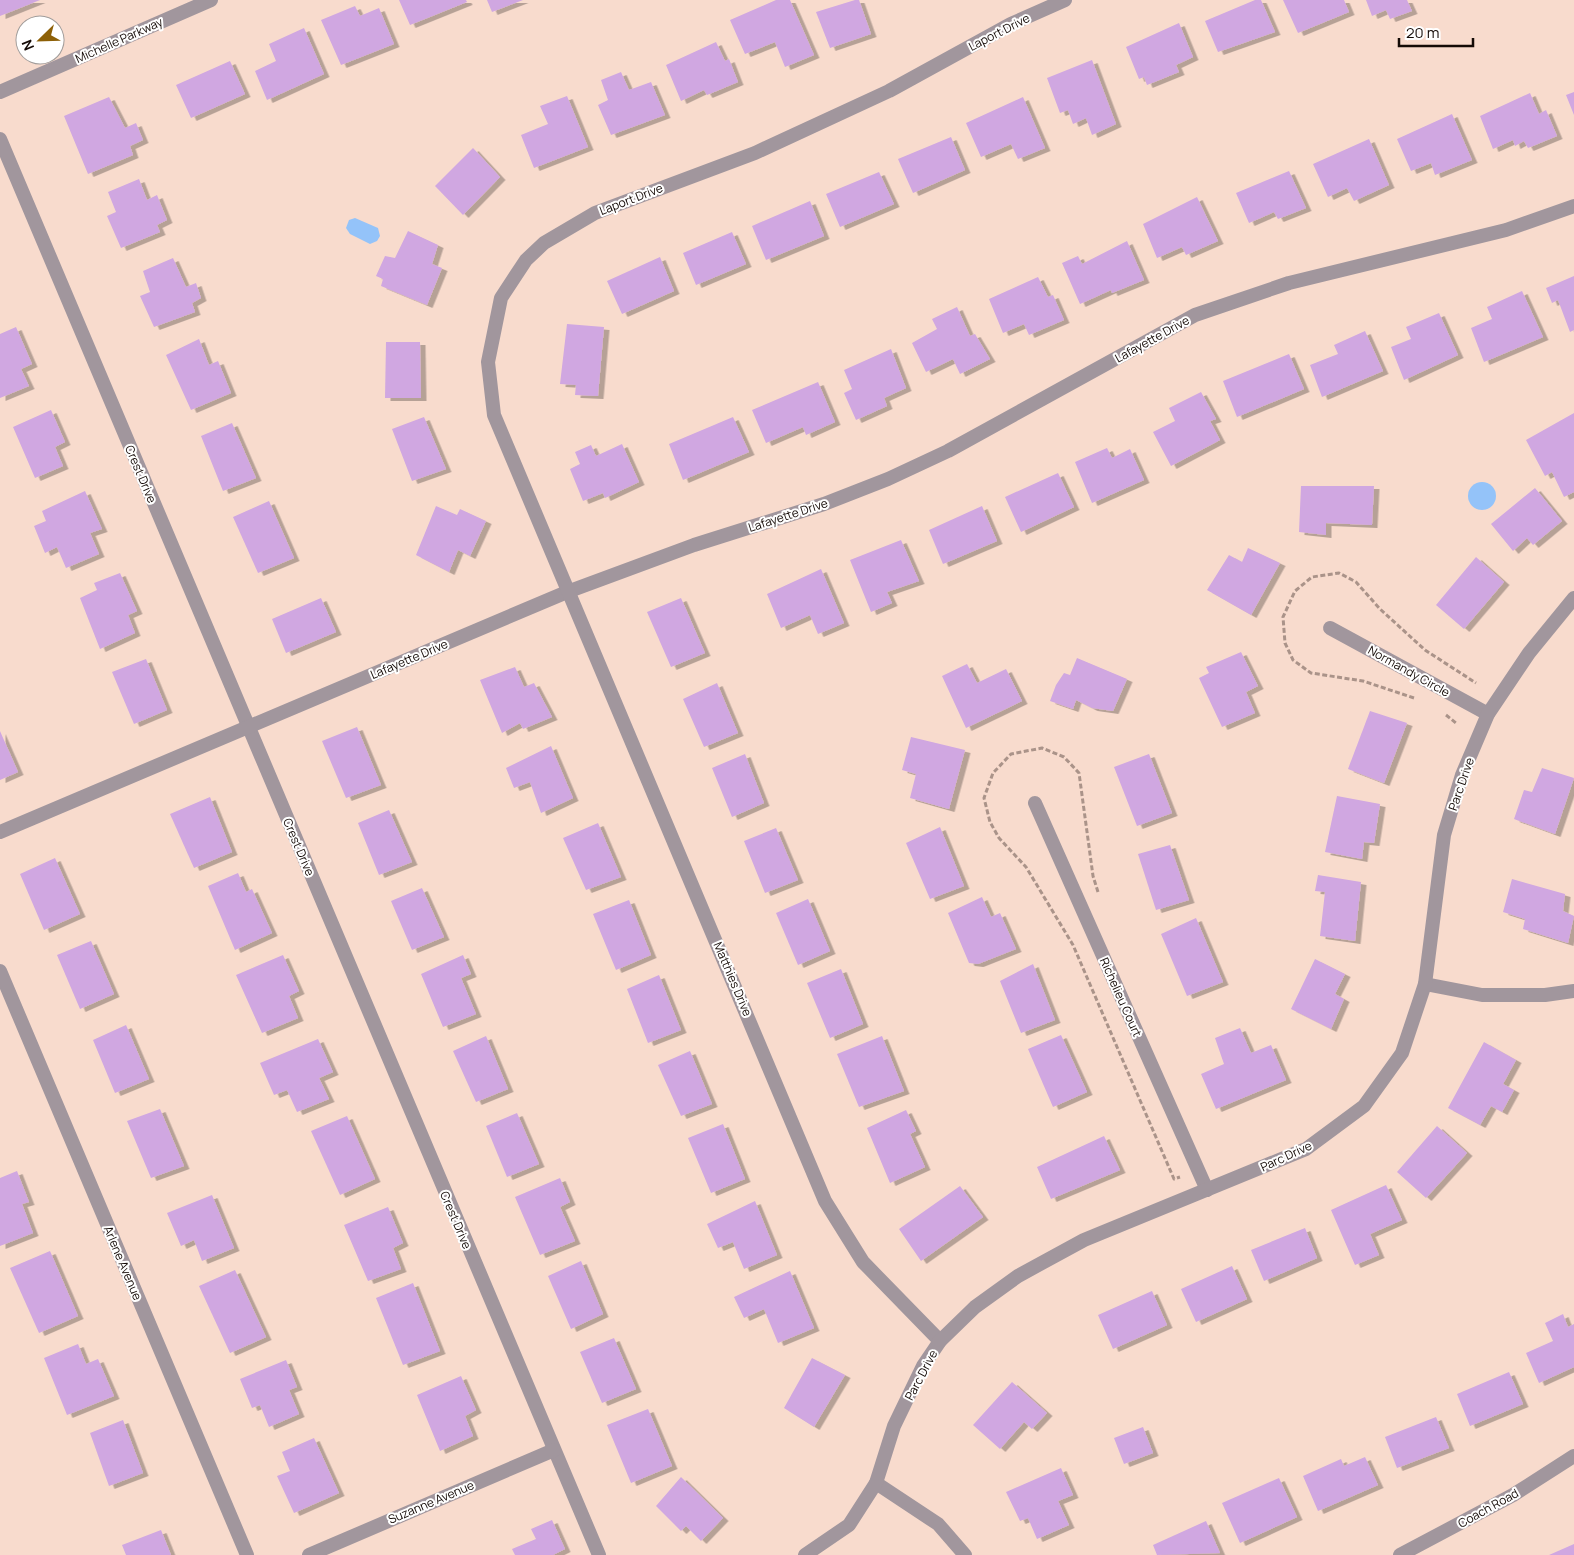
<svg xmlns="http://www.w3.org/2000/svg" width="1574" height="1555" viewBox="0 0 1574 1555" font-family="Manrope,sans-serif">
	<style>
		.water { fill: #94c3f9 }
		.building { fill: #d0a7e1; filter: url(#shadow) }
		.lines { fill: none; stroke-linecap: round; stroke-linejoin: round }
		.path { stroke: #aa9389; stroke-width: 3; stroke-dasharray: 5 2.5; stroke-linecap: butt }
		.minor { stroke: #a1969d; stroke-width: 14 }
		.labels { text-anchor: middle; dominant-baseline: central; stroke-width: 4; stroke-linejoin: round; paint-order: stroke }
		.street-label { font-size: 12px; fill: #140a06; stroke: #fff }
	</style>
	<defs>
		<filter id="shadow"><feDropShadow dx="5.5" dy="3" stdDeviation="0" flood-color="#0004"/></filter>
	</defs>
	<rect width="100%" height="100%" fill="#f8dbcd"/>
	<g class="water">
		<polygon points="355,218 378,228 380,236 377,241 370,244 350,234 346,228 349,220"/>
		<circle cx="1482" cy="496" r="14"/>
	</g>
	<g class="building">
		<polygon points="0,0 40,0 0,16"/>
		<polygon points="399,0 466,0 467,2 410,25"/>
		<polygon points="487,0 523,0 492,12"/>
		<polygon points="776,0 790,0 814,55 785,67 775,42 745,54 730,20"/>
		<polygon points="855,0 859,0 871,34 830,48 816,12"/>
		<polygon points="1255,0 1261,0 1275,32 1218,52 1205,21"/>
		<polygon points="1283,0 1344,0 1349,12 1298,33"/>
		<polygon points="1366,0 1407,0 1412,11 1390,19 1386,10 1372,16"/>
		<polygon points="355,6 360,16 379,8 394,44 341,65 321,20"/>
		<polygon points="1179,23 1193,57 1176,65 1179,72 1147,85 1144,77 1139,79 1126,47"/>
		<polygon points="304,28 324,74 267,100 255,71 276,61 269,44"/>
		<polygon points="716,42 725,61 729,59 738,82 707,95 704,90 681,101 666,65"/>
		<polygon points="1092,60 1116,124 1092,135 1086,118 1073,124 1068,110 1060,113 1047,78"/>
		<polygon points="230,61 245,94 191,118 176,85"/>
		<polygon points="621,72 629,90 651,82 665,115 611,135 598,105 608,100 601,80"/>
		<polygon points="1574,92 1574,115 1566,95"/>
		<polygon points="1530,93 1539,114 1546,110 1557,136 1528,148 1524,141 1515,146 1513,140 1493,149 1480,116"/>
		<polygon points="567,96 588,147 534,168 521,135 548,124 540,106"/>
		<polygon points="109,97 125,128 136,123 143,140 130,146 133,155 88,174 64,116"/>
		<polygon points="1023,97 1045,148 1018,159 1011,144 981,157 966,123"/>
		<polygon points="1452,114 1472,160 1435,175 1431,163 1411,171 1397,139"/>
		<polygon points="951,137 965,170 913,193 898,159"/>
		<polygon points="1369,139 1389,185 1354,201 1347,188 1328,197 1313,164"/>
		<polygon points="473,148 500,177 463,215 435,186"/>
		<polygon points="1289,171 1306,208 1278,219 1274,212 1249,223 1236,193"/>
		<polygon points="879,172 894,204 840,227 826,194"/>
		<polygon points="139,179 147,200 157,195 167,220 157,225 160,232 121,248 107,216 116,212 108,192"/>
		<polygon points="1197,197 1218,241 1186,255 1182,247 1157,258 1143,224"/>
		<polygon points="810,201 824,236 766,260 752,226"/>
		<polygon points="408,231 438,245 432,264 442,268 427,305 381,286 383,279 376,276 385,256 395,258"/>
		<polygon points="732,232 746,264 696,285 683,253"/>
		<polygon points="1127,241 1144,280 1112,293 1111,290 1080,304 1062,263 1078,256 1082,264"/>
		<polygon points="660,257 674,291 622,314 607,281"/>
		<polygon points="173,258 186,287 196,283 201,298 192,303 195,312 154,327 140,296 150,292 143,271"/>
		<polygon points="1574,276 1574,330 1570,332 1558,300 1552,303 1546,288"/>
		<polygon points="1038,277 1048,297 1053,295 1064,320 1029,335 1024,324 1003,333 989,299"/>
		<polygon points="1522,291 1543,337 1484,362 1471,328 1492,319 1487,307"/>
		<polygon points="957,307 970,336 975,334 990,359 960,374 953,359 926,372 912,343 937,329 932,319"/>
		<polygon points="1439,313 1458,355 1404,380 1391,347 1411,339 1406,327"/>
		<polygon points="567,324 604,327 598,396 575,395 576,385 560,384"/>
		<polygon points="16,327 32,364 21,369 29,386 0,398 0,334"/>
		<polygon points="1365,331 1383,371 1322,397 1310,365 1338,354 1334,345"/>
		<polygon points="199,339 209,365 218,361 231,393 191,410 166,355"/>
		<polygon points="386,342 420,342 421,398 385,398"/>
		<polygon points="891,349 906,388 884,398 887,406 856,420 844,393 852,389 844,370"/>
		<polygon points="1289,354 1304,389 1237,417 1223,381"/>
		<polygon points="818,382 835,422 806,435 803,427 766,443 752,410"/>
		<polygon points="1201,392 1216,419 1210,421 1220,440 1171,466 1153,432 1175,421 1169,408"/>
		<polygon points="51,410 65,442 55,447 63,466 35,478 13,427"/>
		<polygon points="1574,413 1574,492 1564,497 1552,472 1545,476 1526,440"/>
		<polygon points="424,417 446,469 412,481 392,429"/>
		<polygon points="733,417 749,452 683,480 669,444"/>
		<polygon points="232,423 256,478 223,491 201,436"/>
		<polygon points="622,444 639,482 605,498 603,493 583,501 570,469 580,464 575,452 591,445 596,456"/>
		<polygon points="1107,448 1112,458 1130,449 1144,480 1092,503 1075,462"/>
		<polygon points="1058,473 1074,507 1021,532 1005,497"/>
		<polygon points="1301,486 1374,486 1372,525 1326,523 1326,535 1299,532"/>
		<polygon points="1535,488 1562,521 1533,545 1527,538 1513,551 1491,524"/>
		<polygon points="85,491 102,529 90,533 99,554 66,568 57,547 45,553 34,526 46,521 42,511"/>
		<polygon points="269,501 294,558 258,573 233,517"/>
		<polygon points="436,506 457,515 460,509 486,521 470,556 458,550 449,572 416,555"/>
		<polygon points="982,506 997,541 943,564 929,530"/>
		<polygon points="901,540 919,581 887,592 892,603 871,612 850,560"/>
		<polygon points="1248,548 1280,563 1251,615 1207,590 1229,555 1242,562"/>
		<polygon points="1476,557 1504,582 1464,629 1436,605"/>
		<polygon points="821,569 844,623 818,634 810,615 781,628 767,594"/>
		<polygon points="120,573 137,611 128,615 135,633 100,649 80,598 97,590 94,583"/>
		<polygon points="321,598 336,632 286,653 272,619"/>
		<polygon points="681,598 705,653 671,667 647,612"/>
		<polygon points="1241,652 1258,686 1246,692 1255,713 1222,727 1199,678 1209,673 1206,667"/>
		<polygon points="1077,658 1127,679 1113,711 1092,708 1076,700 1073,709 1050,701 1056,685 1064,673 1070,675"/>
		<polygon points="146,659 167,710 134,724 112,672"/>
		<polygon points="967,664 977,683 1006,669 1022,701 966,728 942,676"/>
		<polygon points="515,667 524,687 534,683 552,717 523,729 520,723 502,733 480,680"/>
		<polygon points="717,683 738,733 704,747 683,699"/>
		<polygon points="1370,711 1407,723 1384,783 1348,769"/>
		<polygon points="357,727 381,785 346,798 322,741"/>
		<polygon points="0,731 18,772 0,780"/>
		<polygon points="911,737 965,750 949,809 910,798 916,774 902,770"/>
		<polygon points="551,746 573,798 541,813 530,782 514,788 506,768"/>
		<polygon points="745,754 764,803 732,817 712,768"/>
		<polygon points="1149,754 1172,813 1137,826 1114,767"/>
		<polygon points="1542,768 1574,778 1555,834 1514,819 1524,790 1532,792"/>
		<polygon points="1337,796 1380,804 1374,843 1364,842 1362,859 1325,852"/>
		<polygon points="210,797 232,852 194,868 170,814"/>
		<polygon points="389,810 412,862 379,875 358,823"/>
		<polygon points="598,823 621,877 586,890 563,838"/>
		<polygon points="940,827 964,886 930,899 906,843"/>
		<polygon points="776,828 798,880 765,893 744,841"/>
		<polygon points="1170,845 1189,900 1156,910 1138,854"/>
		<polygon points="55,858 80,914 44,930 20,874"/>
		<polygon points="238,873 246,892 252,889 272,933 235,950 208,886"/>
		<polygon points="1318,875 1361,882 1355,941 1320,936 1325,892 1315,891"/>
		<polygon points="1512,879 1565,894 1563,911 1574,916 1568,943 1523,929 1525,919 1503,912"/>
		<polygon points="422,888 444,937 412,950 391,901"/>
		<polygon points="982,897 991,917 1000,913 1016,949 978,964 969,963 948,913"/>
		<polygon points="808,899 830,951 798,965 776,913"/>
		<polygon points="629,900 651,955 616,970 593,914"/>
		<polygon points="1196,918 1223,982 1187,996 1161,934"/>
		<polygon points="91,941 114,994 80,1009 57,955"/>
		<polygon points="283,955 299,991 289,996 298,1018 262,1033 236,975"/>
		<polygon points="463,955 471,974 461,978 476,1014 443,1027 421,974"/>
		<polygon points="1315,959 1345,974 1335,994 1344,999 1331,1029 1291,1009"/>
		<polygon points="1033,964 1055,1020 1021,1033 1000,981"/>
		<polygon points="841,969 863,1024 830,1038 807,983"/>
		<polygon points="659,975 681,1030 648,1043 627,989"/>
		<polygon points="126,1025 149,1079 115,1093 93,1040"/>
		<polygon points="1240,1028 1251,1053 1271,1045 1286,1080 1216,1109 1201,1074 1224,1064 1215,1038"/>
		<polygon points="1061,1035 1087,1092 1053,1107 1028,1049"/>
		<polygon points="486,1036 508,1089 476,1102 453,1051"/>
		<polygon points="882,1036 904,1091 859,1107 837,1054"/>
		<polygon points="318,1039 333,1072 319,1078 329,1099 297,1112 287,1090 274,1095 260,1063"/>
		<polygon points="1484,1042 1516,1060 1503,1084 1514,1090 1502,1112 1491,1106 1480,1125 1448,1108"/>
		<polygon points="690,1051 712,1104 681,1116 658,1065"/>
		<polygon points="160,1109 184,1166 151,1178 127,1121"/>
		<polygon points="906,1110 916,1131 910,1134 925,1167 890,1183 867,1128"/>
		<polygon points="517,1113 539,1164 507,1177 486,1126"/>
		<polygon points="347,1116 375,1179 340,1195 311,1131"/>
		<polygon points="723,1124 745,1179 711,1193 688,1138"/>
		<polygon points="1437,1126 1467,1153 1426,1198 1397,1172"/>
		<polygon points="1104,1136 1120,1170 1051,1199 1037,1167"/>
		<polygon points="17,1171 29,1202 22,1204 33,1233 0,1246 0,1178"/>
		<polygon points="560,1178 570,1202 560,1207 575,1241 540,1255 515,1197"/>
		<polygon points="1386,1185 1402,1220 1370,1234 1379,1255 1355,1265 1331,1210"/>
		<polygon points="960,1186 983,1217 921,1261 899,1229"/>
		<polygon points="212,1195 234,1248 202,1261 194,1240 181,1246 167,1213"/>
		<polygon points="755,1201 777,1255 744,1269 733,1242 718,1248 707,1224"/>
		<polygon points="388,1207 403,1243 393,1248 401,1269 368,1281 344,1225"/>
		<polygon points="1305,1228 1317,1258 1264,1281 1251,1250"/>
		<polygon points="50,1251 78,1316 39,1333 10,1268"/>
		<polygon points="581,1261 603,1314 571,1329 548,1276"/>
		<polygon points="1232,1266 1247,1299 1196,1322 1181,1289"/>
		<polygon points="235,1270 266,1337 230,1353 199,1286"/>
		<polygon points="790,1271 814,1328 778,1343 764,1309 744,1318 734,1297"/>
		<polygon points="413,1283 440,1351 403,1365 376,1298"/>
		<polygon points="1152,1291 1167,1325 1113,1349 1098,1315"/>
		<polygon points="1563,1314 1568,1327 1574,1324 1574,1367 1539,1383 1526,1353 1553,1341 1545,1323"/>
		<polygon points="614,1338 636,1389 602,1403 580,1352"/>
		<polygon points="78,1344 86,1364 98,1359 114,1396 67,1415 44,1358"/>
		<polygon points="812,1358 845,1375 814,1427 784,1408"/>
		<polygon points="286,1360 297,1387 289,1390 299,1414 269,1427 260,1405 252,1408 240,1379"/>
		<polygon points="1509,1372 1523,1404 1470,1426 1457,1394"/>
		<polygon points="461,1376 476,1410 465,1416 473,1436 440,1451 417,1395"/>
		<polygon points="1012,1382 1047,1413 1032,1429 1024,1422 1000,1449 973,1425"/>
		<polygon points="648,1409 672,1466 631,1483 607,1425"/>
		<polygon points="1436,1417 1449,1448 1397,1468 1385,1437"/>
		<polygon points="123,1420 143,1473 109,1486 90,1433"/>
		<polygon points="1143,1427 1153,1453 1124,1464 1114,1438"/>
		<polygon points="314,1438 339,1493 294,1513 277,1476 290,1471 282,1452"/>
		<polygon points="1365,1457 1378,1485 1318,1511 1303,1476 1341,1459 1344,1466"/>
		<polygon points="1061,1468 1073,1495 1058,1501 1069,1525 1037,1539 1028,1518 1020,1521 1006,1492"/>
		<polygon points="681,1477 723,1518 701,1541 686,1526 681,1531 656,1506"/>
		<polygon points="1279,1478 1297,1517 1240,1543 1222,1503"/>
		<polygon points="552,1520 565,1549 553,1555 515,1555 512,1549 536,1539 531,1529"/>
		<polygon points="1206,1521 1220,1553 1157,1555 1153,1545"/>
		<polygon points="161,1530 171,1555 126,1555 122,1545"/>
		<polygon points="1574,1544 1574,1555 1549,1555"/>
	</g>
	<g class="lines">
		<g class="path">
			<polyline points="1414,698 1363,681 1311,673 1293,660 1285,643 1283,617 1295,591 1312,577 1339,573 1356,582 1380,609 1425,650 1476,683"/>
			<polyline points="1446,715 1456,723"/>
			<polyline points="1098,892 1093,876 1079,773 1064,757 1042,748 1011,754 993,773 984,798 990,822 999,838 1026,867 1073,945 1174,1179 1180,1177"/>
		</g>
		<g class="minor">
			<polyline points="0,92 211,0"/>
			<polyline points="0,139 599,1555"/>
			<polyline points="1330,628 1488,714"/>
			<polyline points="1035,803 1207,1190"/>
			<polyline points="0,832 567,592 694,545 824,504 888,479 948,451 1195,315 1289,283 1506,230 1574,206"/>
			<polyline points="0,971 247,1555"/>
			<polyline points="1425,984 1482,995 1545,995 1574,991"/>
			<polyline points="940,1341 863,1262 825,1201 494,415 488,362 501,298 526,260 544,243 595,213 755,153 889,91 1011,24 1065,0"/>
			<polyline points="876,1483 938,1524 965,1555"/>
			<polyline points="309,1555 554,1450"/>
			<polyline points="805,1555 849,1525 876,1483 894,1426 923,1366 940,1341 975,1307 1018,1276 1084,1240 1306,1149 1364,1106 1402,1053 1425,984 1444,835 1462,775 1488,714 1529,653 1574,598"/>
			<polyline points="1400,1555 1513,1495 1574,1456"/>
		</g>
	</g>
	<g class="labels">
		<g class="street-label">
			<text transform="translate(999 32) rotate(-27)">Laport Drive</text>
			<text transform="translate(119 40) rotate(-24)">Michelle Parkway</text>
			<text transform="translate(631 199) rotate(-21)">Laport Drive</text>
			<text transform="translate(1152 339) rotate(-29)">Lafayette Drive</text>
			<text transform="translate(141 474) rotate(67)">Crest Drive</text>
			<text transform="translate(788 515) rotate(-18)">Lafayette Drive</text>
			<text transform="translate(409 659) rotate(-23)">Lafayette Drive</text>
			<text transform="translate(1409 671) rotate(29)">Normandy Circle</text>
			<text transform="translate(1461 784) rotate(-71)">Parc Drive</text>
			<text transform="translate(299 847) rotate(67)">Crest Drive</text>
			<text transform="translate(733 979) rotate(67)">Matthies Drive</text>
			<text transform="translate(1121 997) rotate(66)">Richelieu Court</text>
			<text transform="translate(1286 1156) rotate(-25)">Parc Drive</text>
			<text transform="translate(456 1220) rotate(67)">Crest Drive</text>
			<text transform="translate(123 1263) rotate(67)">Arlene Avenue</text>
			<text transform="translate(921 1375) rotate(-62)">Parc Drive</text>
			<text transform="translate(431 1502) rotate(-23)">Suzanne Avenue</text>
			<text transform="translate(1488 1508) rotate(-29)">Coach Road</text>
		</g>
	</g>
	<g transform="translate(40 40) rotate(247)"><circle r="24" fill="#ffffff" stroke="#a19d9b"/>
	<path d="M0-4L9 19L0 12L-9 19Z" fill="#8d6007"/>
	<text y="-8" font-size="14" font-weight="bold" text-anchor="middle" fill="#140a06">N</text>
	</g>
	<path d="M1399 38v8h74v-8" fill="none" stroke="#140a06" stroke-width="2.5"/>
	<text x="1406" y="38" font-size="15" fill="#140a06" stroke="#ffffff" stroke-width="4" paint-order="stroke">20 m</text>
</svg>
